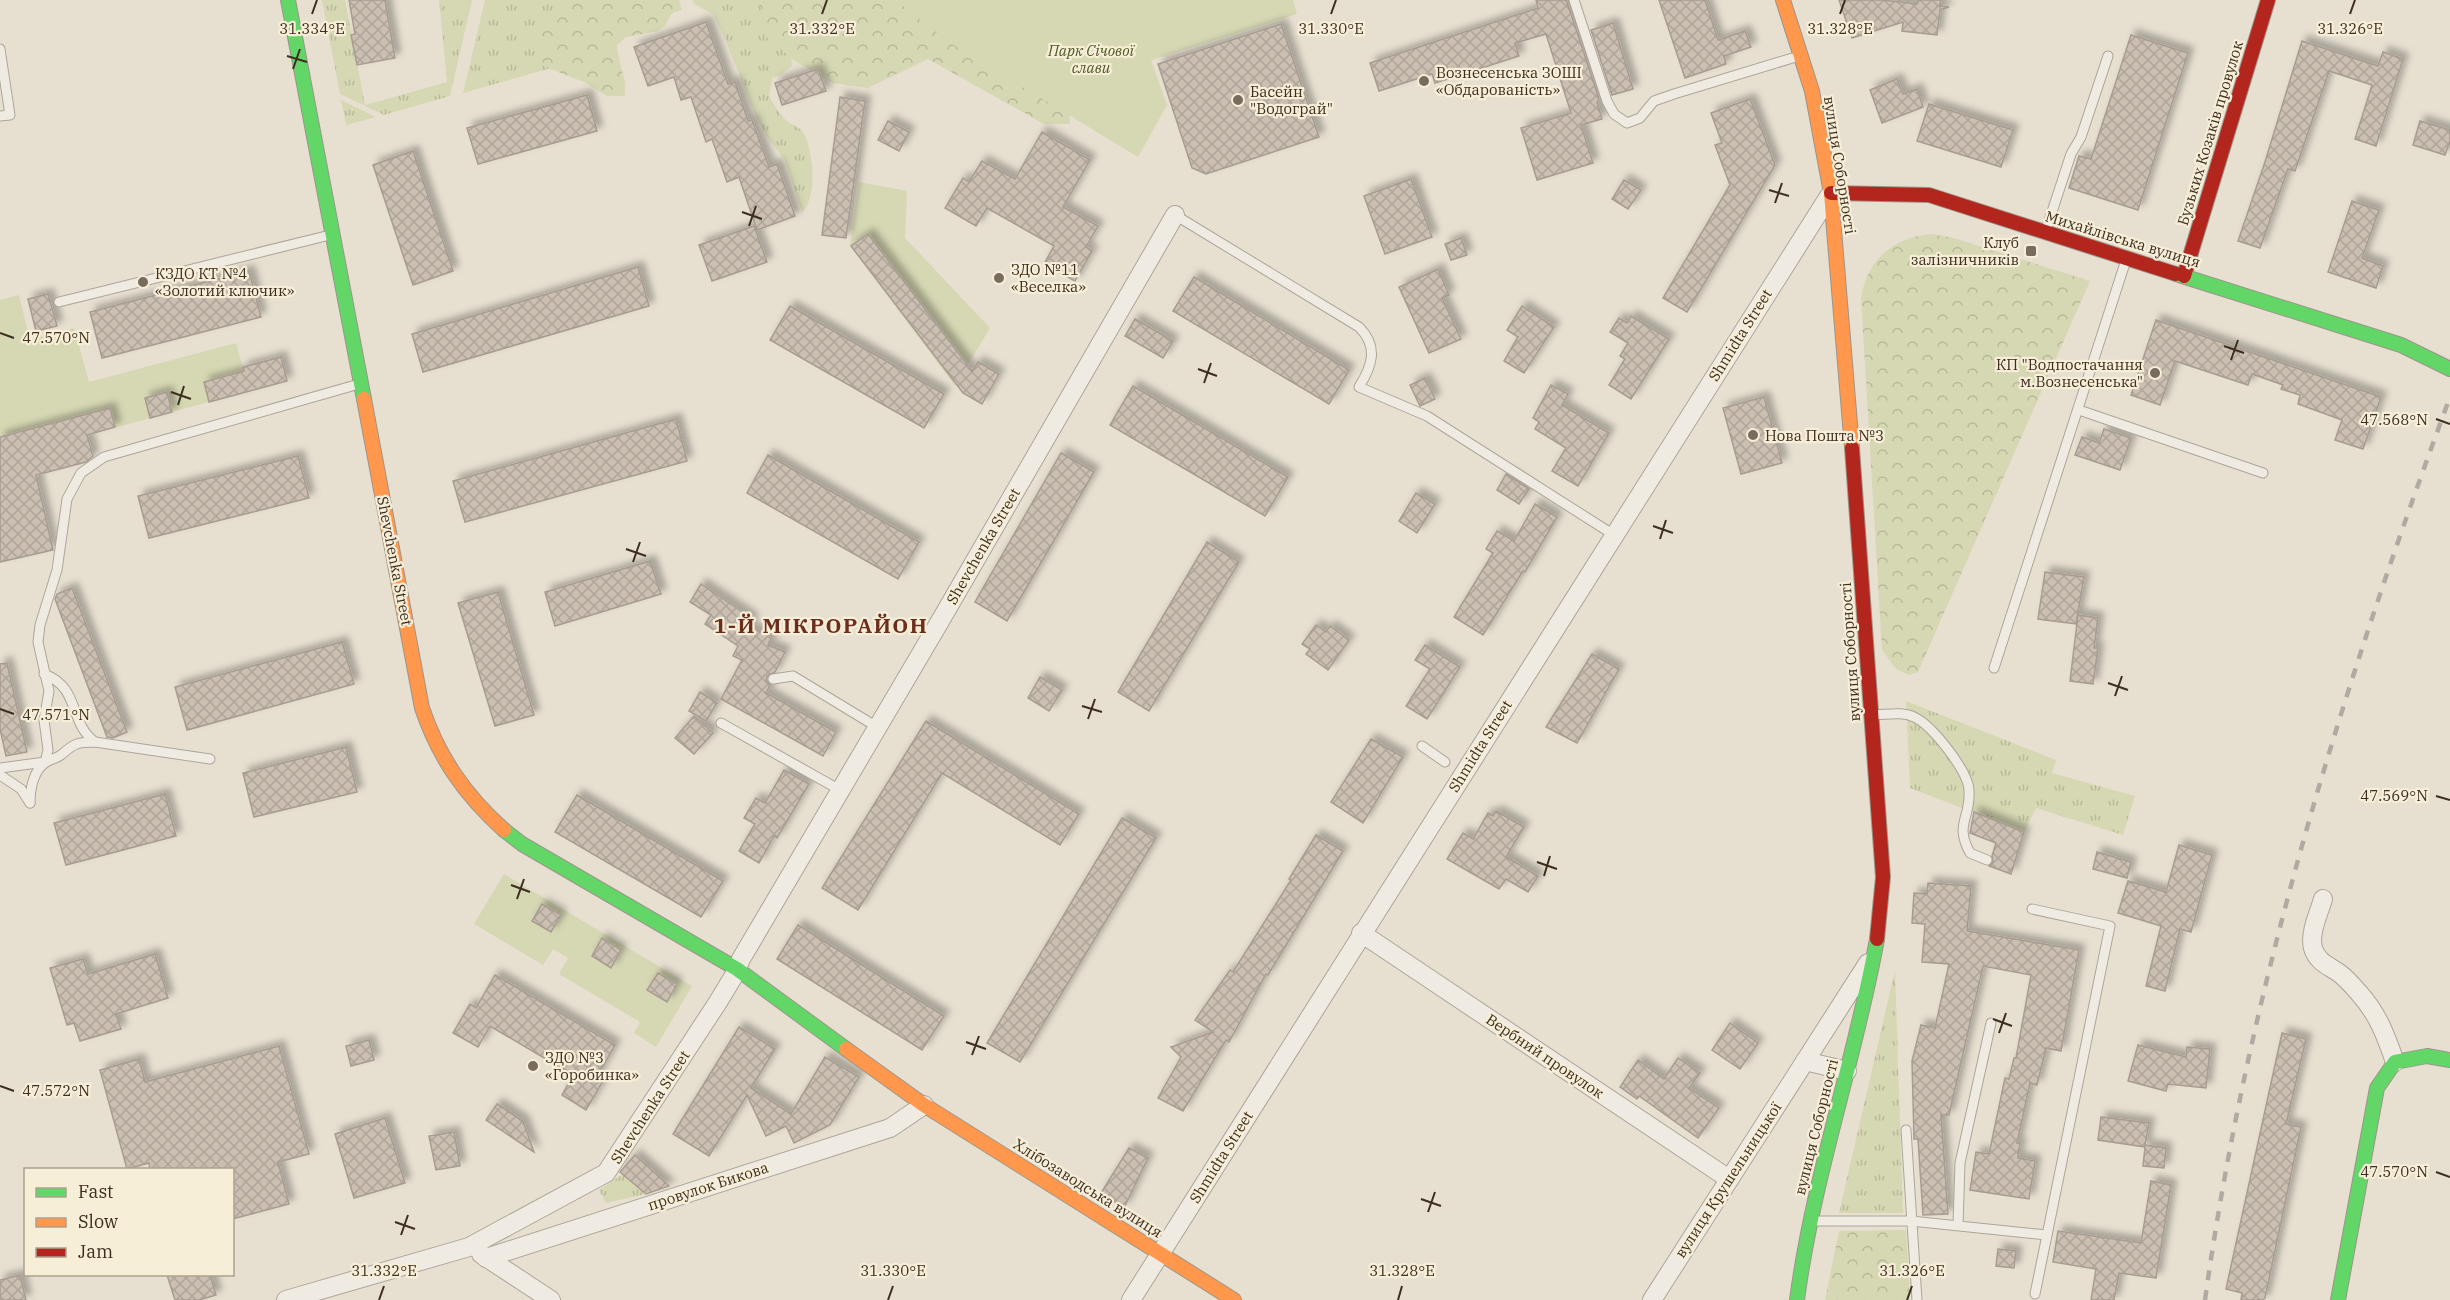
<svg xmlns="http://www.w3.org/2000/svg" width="2450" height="1300" viewBox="0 0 2450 1300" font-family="'IBM Plex Serif',serif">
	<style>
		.grass { fill: url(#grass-tufts) }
		.forest { fill: url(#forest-crowns) }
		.park { fill: #d6d7b3 }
		.building { fill: url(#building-cross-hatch); stroke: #a89c90; stroke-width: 1.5; filter: url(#shadow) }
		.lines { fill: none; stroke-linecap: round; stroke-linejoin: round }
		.lane-casing { stroke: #ada599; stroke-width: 11 }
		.street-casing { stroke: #ada599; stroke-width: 20 }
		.fast-casing { stroke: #9c958a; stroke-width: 16 }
		.slow-casing { stroke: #9c958a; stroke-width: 16 }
		.jam-casing { stroke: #9c958a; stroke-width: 16 }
		.lane { stroke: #efebe3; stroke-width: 9 }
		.street { stroke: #efebe3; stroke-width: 18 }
		.fast { stroke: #63d668; stroke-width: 14 }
		.slow { stroke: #ff974d; stroke-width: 14 }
		.jam { stroke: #b3261e; stroke-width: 14 }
		.rail { stroke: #afaaa2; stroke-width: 4.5; stroke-dasharray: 10 10; stroke-linecap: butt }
		.ticks { fill: none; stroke: #3d2e20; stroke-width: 2 }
		.poi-dot { fill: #786c5e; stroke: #f7eed8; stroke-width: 2 }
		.labels { text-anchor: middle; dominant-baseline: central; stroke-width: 4.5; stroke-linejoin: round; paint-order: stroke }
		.park-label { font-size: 15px; font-style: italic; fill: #4d5a26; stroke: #f7eed8 }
		.poi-label { font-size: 15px; fill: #3d2e20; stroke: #f7eed8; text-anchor: start }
		.street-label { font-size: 15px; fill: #3d2e20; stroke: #f7eed8 }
		.district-label { font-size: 21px; font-weight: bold; letter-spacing: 1.5px; fill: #6b2e1e; stroke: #f7eed8 }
		.ticks-label { font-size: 15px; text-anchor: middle; fill: #3d2e20; stroke: #f7eed8; stroke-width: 4.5; stroke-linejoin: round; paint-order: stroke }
	</style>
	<defs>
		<pattern id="grass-tufts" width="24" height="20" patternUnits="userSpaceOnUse" patternTransform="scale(1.5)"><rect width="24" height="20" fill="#d6d7b3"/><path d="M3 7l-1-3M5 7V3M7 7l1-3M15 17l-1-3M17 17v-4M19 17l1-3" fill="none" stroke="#b9b99a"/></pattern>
		<pattern id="forest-crowns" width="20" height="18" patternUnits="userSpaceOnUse" patternTransform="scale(1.5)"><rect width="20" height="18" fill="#d6d7b3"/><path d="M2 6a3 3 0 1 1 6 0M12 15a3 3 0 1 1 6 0" fill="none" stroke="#b9b99a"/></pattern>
		<pattern id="building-cross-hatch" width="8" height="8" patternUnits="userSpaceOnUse" patternTransform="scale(1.5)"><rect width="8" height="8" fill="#cbbfb2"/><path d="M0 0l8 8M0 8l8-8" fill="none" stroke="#afa499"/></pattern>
		<filter id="shadow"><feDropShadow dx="5.5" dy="-5.5" stdDeviation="3" flood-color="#0004"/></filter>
	</defs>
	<rect width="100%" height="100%" fill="#e7e0d1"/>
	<g class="grass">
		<polygon points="322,0 345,0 365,105 447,82 439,0 472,0 450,96 384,115 340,94"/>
		<polygon points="485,0 679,0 682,10 612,31 618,49 463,93"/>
		<path d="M693,0H779L789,37L792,66L782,74L772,78L769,96C774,105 780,115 788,122C793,126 800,127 803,132C813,148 818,199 802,212L785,160L767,137L754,112L726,41L713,14L694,4Z"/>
		<polygon points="341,100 376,117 346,125"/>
		<polygon points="1906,701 2056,760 2052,773 2135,796 2123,835 2036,808 2024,832 1910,788"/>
		<polygon points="1895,970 1903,1213 1839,1213"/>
		<polygon points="623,1174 646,1194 606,1203 599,1190"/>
	</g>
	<g class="forest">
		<polygon points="567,0 674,0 674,9 665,26 658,31 626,37 616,46 625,83 625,96 607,96 584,82 548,68 541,60 539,37 549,18 564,9"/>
		<polygon points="759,0 1008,0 1068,94 1070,124 1044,124 928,59 868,88 833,83 795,61 764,35"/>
		<path d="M1932,234L1954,238L2090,281L1918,672L1909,675L1896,669L1882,650L1861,298C1867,259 1894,237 1932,234Z"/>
		<polygon points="1906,1230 1910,1300 1825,1300 1839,1231"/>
	</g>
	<g class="park">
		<polygon points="895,0 1293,0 1297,14 1151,60 1167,105 1138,157 952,44"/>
		<polygon points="859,182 907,191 905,238 990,328 955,386 850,246"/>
		<polygon points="19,295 30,340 74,328 89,382 236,343 249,391 0,459 0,300"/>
		<polygon points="504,874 692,986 656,1047 634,1033 640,1022 559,974 568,958 553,949 543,965 474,924"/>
	</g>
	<g class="building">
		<polygon points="349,0 385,0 395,58 357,65 351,35 355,34"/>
		<polygon points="1536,0 1566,0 1578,35 1599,99 1597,102 1602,119 1581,125 1593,163 1537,180 1521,128 1571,113 1546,34 1515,43 1519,56 1435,83 1432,74 1379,91 1370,63 1538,8"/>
		<polygon points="1659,0 1705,0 1718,40 1745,31 1751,47 1724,56 1726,64 1685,78"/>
		<polygon points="1839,0 1882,0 1917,4 1918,0 1941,0 1940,6 1949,7 1940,10 1937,35 1902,31 1903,22 1852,38"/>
		<polygon points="706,22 728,84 735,82 748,121 752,120 769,167 777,164 795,216 757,230 739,177 727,182 712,139 706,142 691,97 681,100 674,77 648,86 634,47"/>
		<polygon points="1613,23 1633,89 1612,95 1591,30"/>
		<polygon points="1281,24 1319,137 1206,174 1192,168 1158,64"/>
		<polygon points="2131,35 2188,53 2138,210 2069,188 2079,156 2091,159"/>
		<polygon points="2302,41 2378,66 2383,52 2403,59 2376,146 2355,139 2372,85 2329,71 2295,171 2288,169 2260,248 2238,241 2265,162"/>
		<polygon points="818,69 826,91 782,105 775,83"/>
		<polygon points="1897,79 1903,94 1917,89 1923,107 1882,123 1870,90"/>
		<polygon points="587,95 597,131 478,164 467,128"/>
		<polygon points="840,97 865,101 846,238 822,235"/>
		<polygon points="1750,99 1775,165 1687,312 1663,298 1730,185 1715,145 1722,143 1711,113"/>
		<polygon points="1929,104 2013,130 2001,167 1917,141"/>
		<polygon points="888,121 909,132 899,151 878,140"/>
		<polygon points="2420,121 2450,130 2450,141 2445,155 2413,145"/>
		<polygon points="1042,132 1090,160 1063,207 1098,226 1086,247 1092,251 1075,281 1044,264 1054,246 987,208 976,226 945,208 963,178 969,182 982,161 1015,179"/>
		<polygon points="413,151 453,271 413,285 373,165"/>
		<polygon points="1411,179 1432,237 1385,254 1364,196"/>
		<polygon points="1624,180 1641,190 1628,209 1612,199"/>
		<polygon points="2352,201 2379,210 2362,258 2383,266 2376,288 2328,272"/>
		<polygon points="754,226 767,262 712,281 699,245"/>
		<polygon points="868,234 972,371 978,362 999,374 982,404 963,393 851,246"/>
		<polygon points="1461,238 1467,255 1451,260 1445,244"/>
		<polygon points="638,267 649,306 423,372 412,334"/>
		<polygon points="1438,269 1449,295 1442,298 1461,339 1429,353 1399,287"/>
		<polygon points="249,271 261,317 102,358 90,312"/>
		<polygon points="1194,277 1349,370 1329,404 1173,311"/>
		<polygon points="48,294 57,326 36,331 28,299"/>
		<polygon points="790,306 944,394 924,428 770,340"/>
		<polygon points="1522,306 1554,327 1524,373 1504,361 1518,337 1507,330"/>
		<polygon points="1631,316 1669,339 1631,399 1609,385 1625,359 1620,356 1628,343 1610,332 1619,318 1627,323"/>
		<polygon points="1135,319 1173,341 1163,358 1125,336"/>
		<polygon points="2156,320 2381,397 2363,449 2335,440 2342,420 2298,404 2300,395 2281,389 2283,385 2252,374 2248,385 2175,361 2160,405 2131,395"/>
		<polygon points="281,357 287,381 209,402 204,382 244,371 243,367"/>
		<polygon points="1425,378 1435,399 1420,406 1410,385"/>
		<polygon points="1551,385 1568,394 1562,405 1609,433 1578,486 1552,471 1566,448 1535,429 1539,422 1533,418"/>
		<polygon points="1133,386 1288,477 1265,516 1110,425"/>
		<polygon points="167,392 172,412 150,418 145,398"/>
		<polygon points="1764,397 1782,463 1741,474 1723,408"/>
		<polygon points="110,408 115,427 87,435 93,456 86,462 36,475 53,550 0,562 0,437"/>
		<polygon points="676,419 687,461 465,522 453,481"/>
		<polygon points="2104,429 2131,438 2120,470 2075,455 2082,437 2099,443"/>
		<polygon points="1061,453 1094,472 1007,621 975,602"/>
		<polygon points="768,455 919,542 898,579 747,493"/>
		<polygon points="298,456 309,498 149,538 138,496"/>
		<polygon points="1506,474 1529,489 1519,504 1497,490"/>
		<polygon points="1416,493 1435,504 1417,533 1399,521"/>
		<polygon points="1535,504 1557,517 1525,572 1523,571 1483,635 1454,617 1493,553 1486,549 1497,531 1514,541"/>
		<polygon points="1207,542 1239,562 1149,711 1118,692"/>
		<polygon points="650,561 661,594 555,626 545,592"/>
		<polygon points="2045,572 2084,577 2076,624 2038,619"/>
		<polygon points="701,584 753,619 748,627 772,636 768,645 785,652 775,672 767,676 766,681 770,685 766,693 836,732 823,756 721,699 742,660 733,656 738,646 705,624 711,615 690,602"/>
		<polygon points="72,588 127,732 113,738 107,737 55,599 57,594"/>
		<polygon points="498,592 534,715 495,726 458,603"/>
		<polygon points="2078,615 2098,618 2094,648 2098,648 2093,684 2070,681"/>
		<polygon points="1316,625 1326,632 1330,626 1349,640 1328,670 1306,654 1310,649 1302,644"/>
		<polygon points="342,642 354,684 187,730 175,687"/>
		<polygon points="1425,645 1460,667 1427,719 1406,706 1430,669 1415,660"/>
		<polygon points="1592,654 1619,669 1577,743 1546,727"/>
		<polygon points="7,663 27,752 6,756 0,729 0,664"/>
		<polygon points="1040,677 1062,690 1049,711 1028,698"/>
		<polygon points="700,692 717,703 706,721 689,711"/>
		<polygon points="694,716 713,733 694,754 675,738"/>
		<polygon points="926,721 1079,814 1060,845 942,773 858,910 822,888"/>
		<polygon points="1371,739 1403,757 1363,823 1331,802"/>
		<polygon points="346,747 357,792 254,817 243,773"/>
		<polygon points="784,770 809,784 777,838 774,836 759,863 739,851 755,824 744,818 756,798 765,803"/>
		<polygon points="165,794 176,836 66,865 54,823"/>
		<polygon points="577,795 723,881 701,917 555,832"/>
		<polygon points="1496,811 1524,827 1506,857 1538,876 1528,892 1506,879 1499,889 1447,859 1463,833 1473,839 1488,813 1493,816"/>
		<polygon points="1974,812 2024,832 2011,874 1989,866 1993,862 1992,856 1996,843 1970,833"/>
		<polygon points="1122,818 1156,838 1020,1062 987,1043"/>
		<polygon points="1316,835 1343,851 1268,975 1266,974 1229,1042 1226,1040 1183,1111 1158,1098 1181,1057 1171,1047 1213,1032 1195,1020 1230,970 1233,972 1291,880 1289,879"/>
		<polygon points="2179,845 2212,855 2191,932 2180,929 2165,991 2146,986 2161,926 2118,913 2128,881 2166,892"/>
		<polygon points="2097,852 2131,862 2127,878 2093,869"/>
		<polygon points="1928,883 1971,886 1967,931 2079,950 2061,1051 2046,1048 2037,1085 2030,1083 2017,1143 2020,1143 2018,1158 2035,1161 2029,1199 1970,1190 1976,1152 1989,1154 2005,1078 2009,1079 2014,1058 2016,1058 2031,975 1983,966 1949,1115 1941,1115 1948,1214 1923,1215 1918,1139 1914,1139 1912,1061 1921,1025 1935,1028 1949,964 1922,962 1925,924 1912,923 1914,893 1927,894"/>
		<polygon points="542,904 561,915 551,932 532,921"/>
		<polygon points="798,925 944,1016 922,1050 777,959"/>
		<polygon points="602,938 621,950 611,968 592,956"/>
		<polygon points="155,954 168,998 116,1014 121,1029 80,1041 74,1023 67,1025 50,968 83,959 88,974"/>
		<polygon points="658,973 677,984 667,1002 647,990"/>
		<polygon points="495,975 615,1045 597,1077 603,1081 586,1110 562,1095 573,1075 490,1026 478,1047 453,1033 470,1004 476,1008"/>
		<polygon points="1730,1023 1758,1043 1740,1069 1712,1050"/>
		<polygon points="739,1027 775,1049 751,1088 791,1114 825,1057 859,1077 830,1125 794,1143 786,1126 766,1136 747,1095 709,1156 673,1134"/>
		<polygon points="2282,1033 2306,1039 2286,1124 2301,1127 2265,1298 2263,1300 2241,1300 2242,1293 2226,1289"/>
		<polygon points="369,1040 374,1060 351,1066 346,1046"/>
		<polygon points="2138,1045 2186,1057 2187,1047 2210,1049 2206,1088 2168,1084 2166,1091 2128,1081"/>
		<polygon points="279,1046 309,1154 278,1162 289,1204 232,1219 232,1170 150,1170 149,1163 127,1169 100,1070 139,1059 145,1082"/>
		<polygon points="1678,1058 1700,1073 1689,1088 1719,1108 1698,1138 1639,1096 1637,1099 1620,1087 1638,1060 1664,1079"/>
		<polygon points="497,1104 523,1121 534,1152 486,1120"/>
		<polygon points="2101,1117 2149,1123 2145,1145 2166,1148 2164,1168 2143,1166 2145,1147 2098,1140"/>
		<polygon points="385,1118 405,1183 354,1198 335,1134"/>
		<polygon points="454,1132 460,1166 436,1170 429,1136"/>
		<polygon points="1129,1148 1148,1158 1124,1208 1101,1193"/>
		<polygon points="635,1155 669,1186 646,1194 620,1172"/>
		<polygon points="2151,1181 2171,1185 2156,1278 2119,1273 2114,1300 2091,1300 2096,1269 2053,1262 2058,1231 2141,1243"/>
		<polygon points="1998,1249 2016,1251 2014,1268 1996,1266"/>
		<polygon points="20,1275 26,1300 0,1300 0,1280"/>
		<polygon points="167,1275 210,1275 216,1295 199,1300 175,1300"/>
	</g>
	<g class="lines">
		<g class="lane-casing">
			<g id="lane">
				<polyline points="1574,0 1607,101 1614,114 1627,123 1640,118 1654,101 1674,94 1799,56"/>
				<polyline points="0,49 10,115 0,116"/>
				<path d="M1175,215L1359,327C1379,347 1372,366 1359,387L1427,416L1614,535"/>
				<polyline points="2046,230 2071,154 2081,137 2108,56"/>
				<polyline points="59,302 330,235"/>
				<polyline points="2079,410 2263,473"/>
				<polyline points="1994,668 2126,260"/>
				<path d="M44,674C81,688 68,722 95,742"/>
				<polyline points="773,679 793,676 877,727"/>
				<path d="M1872,715C1886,715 1902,711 1914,717C1932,725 1968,771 1969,790C1971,819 1954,823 1970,853L1987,860"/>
				<polyline points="721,723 840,790"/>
				<polyline points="1422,746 1445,762"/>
				<polyline points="0,768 45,762 48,750 44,720 49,691 38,642 40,625 57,570 67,499 81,473 104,457 359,384"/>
				<polyline points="0,775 21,789 30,803"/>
				<path d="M30,803C30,788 34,768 48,761C52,759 57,758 61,755C74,744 76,742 95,742L210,759"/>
				<polyline points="2032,909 2110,926 2035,1294"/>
				<polyline points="1906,1130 1917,1300"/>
				<polyline points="1812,1221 1911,1221 2047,1235"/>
				<polyline points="1958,1225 1960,1163 1991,1023"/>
			</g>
		</g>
		<g class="street-casing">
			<g id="street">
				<path d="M2323,899C2319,913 2309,933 2313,948C2317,962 2329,966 2339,973C2346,978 2353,986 2359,993C2378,1014 2386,1036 2395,1062"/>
				<polyline points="1361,933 1729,1179"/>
				<polyline points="1805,1061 1847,1071"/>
				<polyline points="481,1254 551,1300"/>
				<polyline points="486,1258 890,1128 924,1105"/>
				<polyline points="286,1300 469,1247 606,1173 718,1002 735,974 741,959 939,623 1175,215"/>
				<polyline points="1131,1300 1831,193"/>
				<polyline points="1652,1300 1868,963"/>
			</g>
		</g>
		<g class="fast-casing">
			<g id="fast">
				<polyline points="288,0 364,399"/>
				<polyline points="2176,274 2401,345 2450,369"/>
				<polyline points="504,830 522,844 737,969 846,1049"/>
				<path d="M1797,1300C1813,1177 1855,1061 1877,939"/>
				<polyline points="2338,1300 2377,1088 2395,1062 2427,1056 2450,1060"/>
			</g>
		</g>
		<g class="slow-casing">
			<g id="slow">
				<polyline points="1783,0 1812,91 1831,193 1852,448"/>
				<path d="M364,399L422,708C439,758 465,795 504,830"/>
				<polyline points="846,1049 924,1105 1234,1300"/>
			</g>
		</g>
		<g class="jam-casing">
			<g id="jam">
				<polyline points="1831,193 1929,195 2176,274"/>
				<polyline points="2184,276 2268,0"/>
				<polyline points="1852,448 1883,877 1877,939"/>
			</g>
		</g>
		<use href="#lane" class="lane"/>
		<use href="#street" class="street"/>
		<use href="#fast" class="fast"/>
		<use href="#slow" class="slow"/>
		<use href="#jam" class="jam"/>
		<path class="rail" d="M2205,1300C2248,990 2342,689 2450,397"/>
	</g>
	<path class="ticks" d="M312,14L317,0M822,14L827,0M1331,14L1336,0M1840,14L1845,0M2350,14L2355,0M287,56L307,62M293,69L300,49M1769,190L1789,196M1775,203L1782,183M742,212L762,219M749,226L756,206M0,333L14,338M2224,346L2244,353M2231,360L2238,340M1198,369L1217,376M1204,383L1211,363M171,392L191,399M178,405L184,386M2436,419L2450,424M1653,526L1673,533M1660,539L1666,520M626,549L646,556M633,562L640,542M2108,683L2128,690M2115,696L2122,676M1082,706L1102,712M0,709L14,714M1088,719L1095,699M2436,796L2450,800M1537,862L1557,869M1544,876L1550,856M511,885L530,892M517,899L524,879M1993,1019L2012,1026M1999,1033L2006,1013M966,1042L986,1049M972,1055L979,1036M0,1086L14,1091M2436,1172L2450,1177M1421,1199L1441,1206M1428,1212L1435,1192M395,1222L415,1229M401,1235L408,1215M379,1300L384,1286M888,1300L893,1286M1398,1300L1402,1286M1907,1300L1912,1286"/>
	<g class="poi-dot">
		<circle cx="1424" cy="81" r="6"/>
		<circle cx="1238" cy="100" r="6"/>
		<rect x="2025" y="245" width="12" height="12" rx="3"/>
		<circle cx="999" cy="278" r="6"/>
		<circle cx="143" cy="282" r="6"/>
		<circle cx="2155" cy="373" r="6"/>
		<circle cx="1753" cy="435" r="6"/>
		<circle cx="533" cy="1066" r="6"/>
	</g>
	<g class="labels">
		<g class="park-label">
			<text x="1091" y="50">Парк Січової<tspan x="1091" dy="17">слави</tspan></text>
		</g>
		<g class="poi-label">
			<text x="1436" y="72">Вознесенська ЗОШІ<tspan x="1436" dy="17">«Обдарованість»</tspan></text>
			<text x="1250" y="91">Басейн<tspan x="1250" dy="17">"Водограй"</tspan></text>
			<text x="2019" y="242" text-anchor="end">Клуб<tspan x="2019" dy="17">залізничників</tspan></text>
			<text x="1011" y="269">ЗДО №11<tspan x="1011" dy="17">«Веселка»</tspan></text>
			<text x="155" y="273">КЗДО КТ №4<tspan x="155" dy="17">«Золотий ключик»</tspan></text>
			<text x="2143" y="364" text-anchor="end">КП "Водпостачання<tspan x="2143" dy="17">м.Вознесенська"</tspan></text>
			<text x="1765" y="435">Нова Пошта №3</text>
			<text x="545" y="1057">ЗДО №3<tspan x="545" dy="17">«Горобинка»</tspan></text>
		</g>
		<g class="street-label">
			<text transform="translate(2210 133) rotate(-73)">Бузьких Козаків провулок</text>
			<text transform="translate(1840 165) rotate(81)">вулиця Соборності</text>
			<text transform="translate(2123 239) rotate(17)">Михайлівська вулиця</text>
			<text transform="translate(1740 335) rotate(-58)">Shmidta Street</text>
			<text transform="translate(983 546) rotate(-60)">Shevchenka Street</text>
			<text transform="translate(395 561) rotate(79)">Shevchenka Street</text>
			<text transform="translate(1850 652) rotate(-94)">вулиця Соборності</text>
			<text transform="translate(1480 746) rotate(-58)">Shmidta Street</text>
			<text transform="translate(1545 1056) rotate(34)">Вербний провулок</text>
			<text transform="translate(650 1107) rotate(-57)">Shevchenka Street</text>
			<text transform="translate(1816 1127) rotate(-76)">вулиця Соборності</text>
			<text transform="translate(1221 1157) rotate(-58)">Shmidta Street</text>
			<text transform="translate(1728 1180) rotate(-57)">вулиця Крушельницької</text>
			<text transform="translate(708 1186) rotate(-18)">провулок Бикова</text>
			<text transform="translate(1088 1188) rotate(32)">Хлібозаводська вулиця</text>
		</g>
		<g class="district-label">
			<text x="821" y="625">1-Й МІКРОРАЙОН</text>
		</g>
	</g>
	<g class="ticks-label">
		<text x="822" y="34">31.332°E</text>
		<text x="1331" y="34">31.330°E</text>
		<text x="1840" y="34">31.328°E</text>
		<text x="2350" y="34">31.326°E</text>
		<text x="312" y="34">31.334°E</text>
		<text x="56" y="343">47.570°N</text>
		<text x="2394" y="425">47.568°N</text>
		<text x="56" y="720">47.571°N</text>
		<text x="2394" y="801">47.569°N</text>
		<text x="56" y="1096">47.572°N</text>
		<text x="2394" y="1177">47.570°N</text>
		<text x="384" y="1276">31.332°E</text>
		<text x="893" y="1276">31.330°E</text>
		<text x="1402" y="1276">31.328°E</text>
		<text x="1912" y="1276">31.326°E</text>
	</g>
	<rect x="24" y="1168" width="210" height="108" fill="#f7eed8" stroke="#ada18e" stroke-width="1.5"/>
	<rect x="36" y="1188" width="30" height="9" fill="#63d668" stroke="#ada18e" stroke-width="1.5"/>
	<text x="78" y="1198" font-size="18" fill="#3d2e20">Fast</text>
	<rect x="36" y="1218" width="30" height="9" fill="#ff974d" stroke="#ada18e" stroke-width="1.5"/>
	<text x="78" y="1228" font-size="18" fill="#3d2e20">Slow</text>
	<rect x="36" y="1248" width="30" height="9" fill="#b3261e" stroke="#ada18e" stroke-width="1.5"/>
	<text x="78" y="1258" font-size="18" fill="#3d2e20">Jam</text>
</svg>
